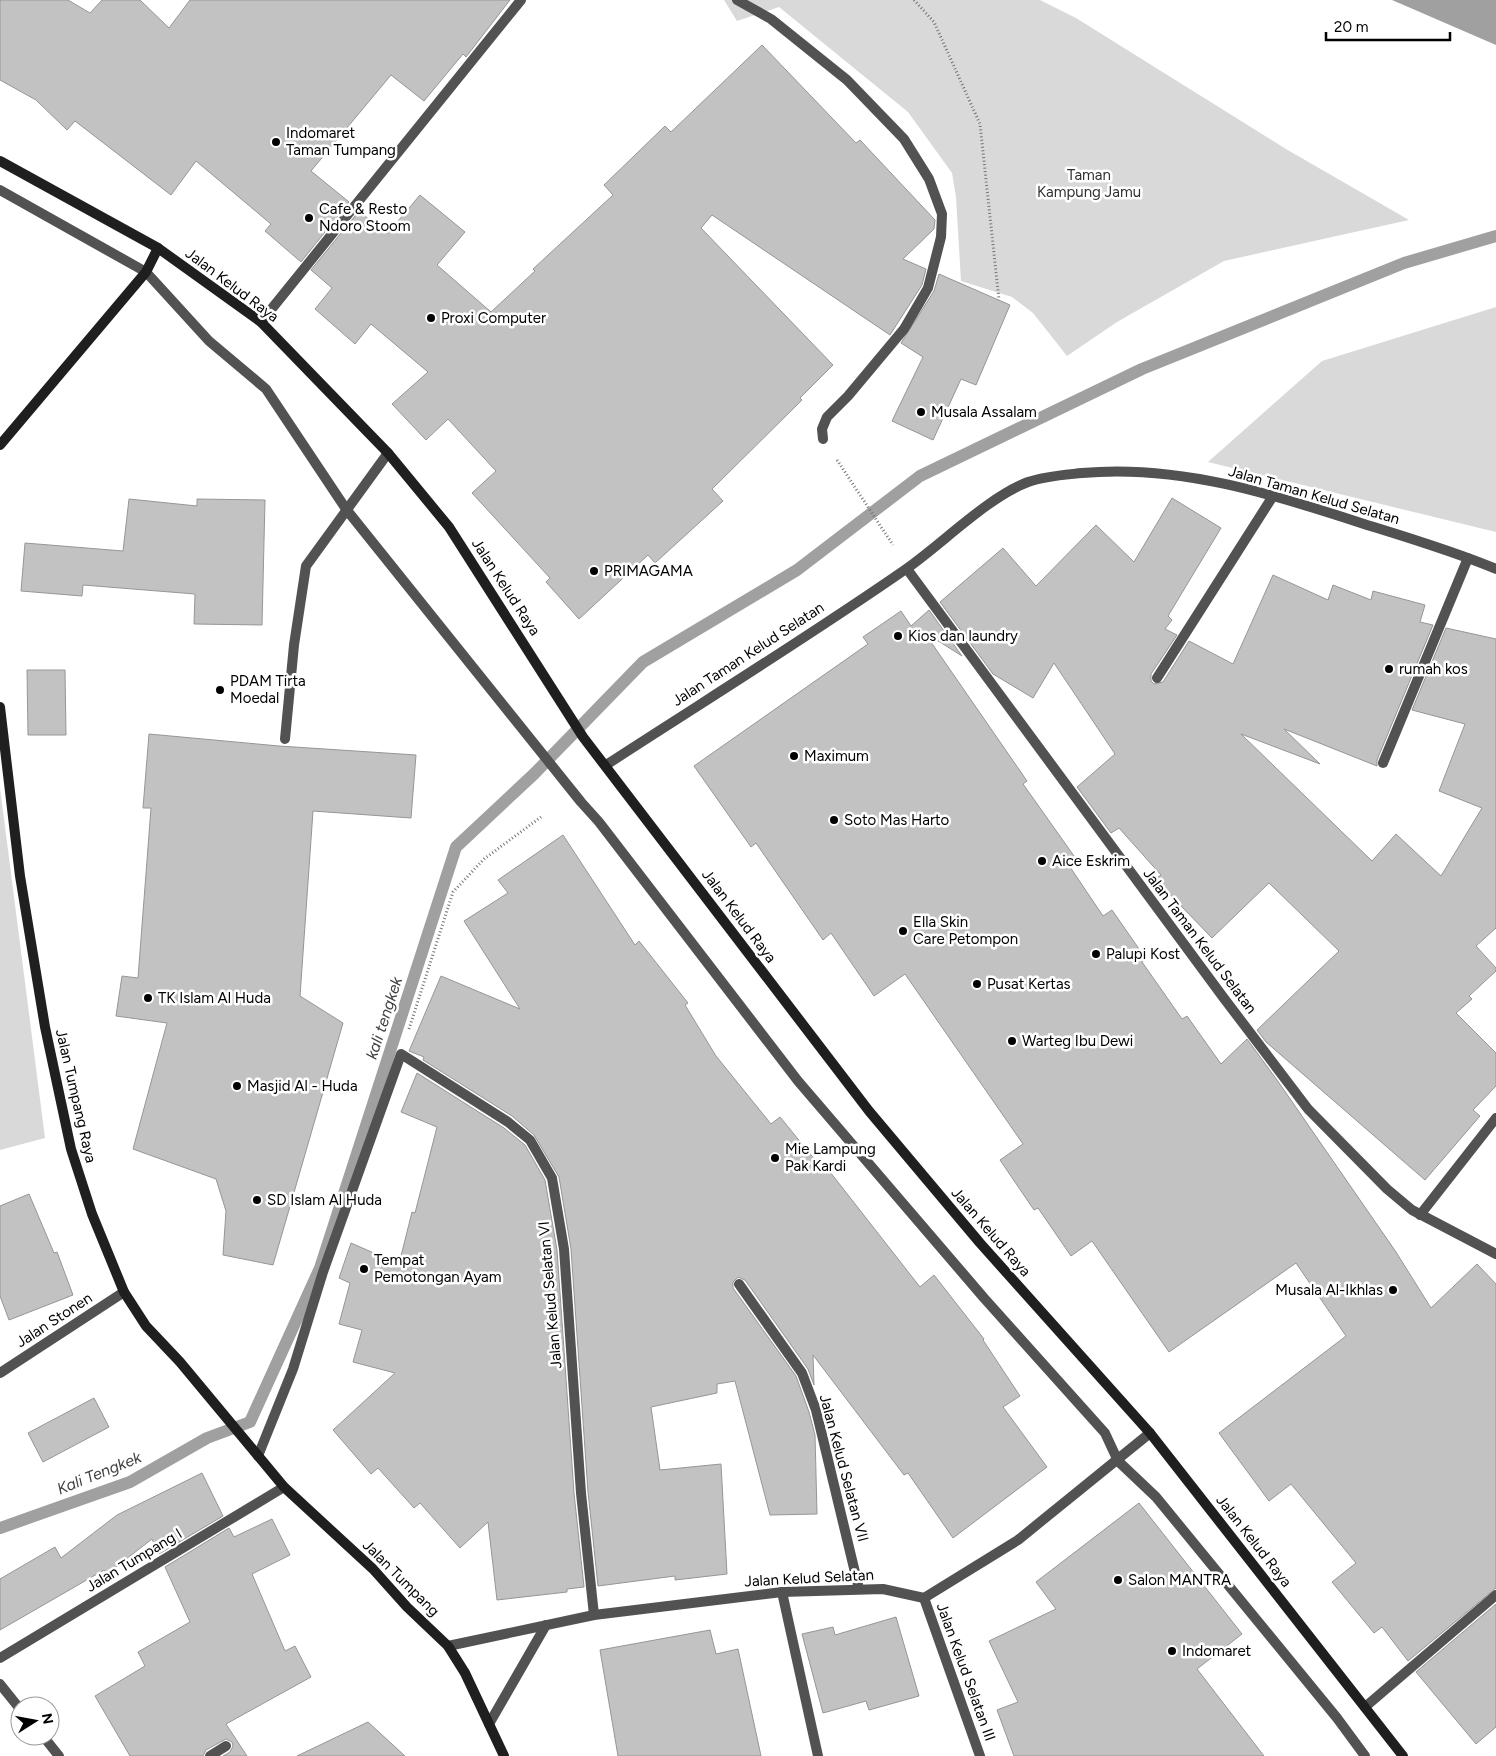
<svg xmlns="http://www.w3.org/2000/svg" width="1496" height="1756" viewBox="0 0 1496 1756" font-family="Figtree,sans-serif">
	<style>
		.green { fill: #d9d9d9 }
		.water { fill: #a0a0a0 }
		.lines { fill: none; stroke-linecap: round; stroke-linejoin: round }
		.stream { stroke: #a0a0a0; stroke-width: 12 }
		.building { fill: #c2c2c2; stroke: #969696 }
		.path { stroke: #747474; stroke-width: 3; stroke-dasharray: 1 2.5; stroke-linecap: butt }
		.service { stroke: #525252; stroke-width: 10 }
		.pedestrian { stroke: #525252; stroke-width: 10 }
		.minor { stroke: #525252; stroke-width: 10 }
		.secondary { stroke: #1f1f1f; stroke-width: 10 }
		.poi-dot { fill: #000; stroke: #fff; stroke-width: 2 }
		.labels { text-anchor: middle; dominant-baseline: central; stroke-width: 5; stroke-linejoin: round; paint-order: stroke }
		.poi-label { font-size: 15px; fill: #000; stroke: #fff; text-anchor: start }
		.park-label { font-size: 15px; fill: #303030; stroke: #fff }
		.street-label { font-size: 15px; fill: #000; stroke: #fff }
		.water-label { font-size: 16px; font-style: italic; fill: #414141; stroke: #fff }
	</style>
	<rect width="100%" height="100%" fill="#fff"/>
	<g class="green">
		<polygon points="724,0 1040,0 1076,18 1286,149 1409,220 1224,261 1117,322 1067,356 1033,313 1012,297 961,281 956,197 952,173 908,112 779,7 737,21"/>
		<polygon points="1496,307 1496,532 1208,462 1322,361"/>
		<polygon points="0,788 45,1138 0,1150"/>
	</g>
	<polygon class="water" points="1392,0 1496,0 1496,45"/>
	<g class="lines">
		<polyline class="stream" points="0,1528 130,1482 207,1438 250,1422 320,1268 456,847 534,774 643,662 797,570 920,476 1142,369 1404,263 1496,236"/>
	</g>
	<g class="building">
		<polygon points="0,0 68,0 90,13 102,0 140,0 169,28 190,0 510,0 466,57 463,54 424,101 391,75 311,171 349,202 301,262 265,231 271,224 196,161 171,195 75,121 67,130 36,100 0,80"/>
		<polygon points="762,45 856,143 860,140 935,220 934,229 903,259 926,269 922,285 890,335 712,215 701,228 833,365 800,398 802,400 712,489 723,501 655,563 648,555 579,619 546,582 550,578 472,493 496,471 448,419 426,440 392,404 428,372 371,324 355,344 315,309 332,288 311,270 359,211 387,234 420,195 465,232 437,265 491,312 535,271 533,269 613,195 604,185 665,126 671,132"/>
		<polygon points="939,274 1010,305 976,385 961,379 933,440 892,421 923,357 901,343 934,291"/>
		<polygon points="1172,498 1221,528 1168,616 1172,620 1165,629 1177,635 1151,674 1151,681 1154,684 1163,682 1189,641 1233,664 1273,575 1328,600 1333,585 1371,600 1373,591 1425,605 1420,622 1433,625 1377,760 1377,766 1284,729 1320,764 1241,734 1372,861 1396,834 1441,876 1482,808 1439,791 1465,724 1412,710 1446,628 1496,639 1496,928 1476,946 1496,968 1496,971 1469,996 1472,999 1456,1013 1496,1053 1496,1086 1473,1110 1480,1116 1425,1180 1266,1042 1257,1030 1339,951 1269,883 1212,938 1155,879 1161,875 1119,828 1111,833 1077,787 1115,754 1054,663 1033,698 993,674 940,602 1003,548 1036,586 1096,525 1134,562"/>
		<polygon points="129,499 197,506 197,499 265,500 262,625 194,624 195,594 83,585 82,596 21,591 25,543 123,551"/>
		<polygon points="929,610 962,656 924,632 1027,781 1023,784 1074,856 1066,861 1103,916 1112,910 1146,959 1142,962 1182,1019 1187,1016 1221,1064 1247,1039 1277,1080 1396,1252 1431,1308 1477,1264 1496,1284 1496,1588 1408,1661 1382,1627 1374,1633 1332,1582 1356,1563 1291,1484 1269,1501 1219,1433 1346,1336 1296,1263 1169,1352 1092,1241 1071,1256 1038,1208 1034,1210 1000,1160 1023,1144 905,974 874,996 831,933 823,940 756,843 751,847 694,766 868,644 863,637 901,611 911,626"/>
		<polygon points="27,670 65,670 66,735 28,735"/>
		<polygon points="149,734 279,746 416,755 411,818 313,811 300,996 343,1023 273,1265 223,1255 226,1211 216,1179 133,1149 167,1023 116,1016 122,976 138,978 151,808 143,808"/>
		<polygon points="563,835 635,945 639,941 688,1003 685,1005 716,1056 771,1124 780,1117 820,1166 823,1163 920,1287 934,1275 984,1339 983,1340 1020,1396 1003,1407 1047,1467 953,1538 908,1473 904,1475 813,1355 814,1385 808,1369 745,1280 738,1277 733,1282 733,1288 796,1376 809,1412 815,1435 817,1514 770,1515 735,1381 717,1384 717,1393 651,1407 660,1470 721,1464 727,1574 675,1580 675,1576 598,1586 588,1492 571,1249 559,1177 534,1135 512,1116 423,1060 424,1057 409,1051 441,976 520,1009 464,921 508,893 498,880"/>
		<polygon points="417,1073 504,1128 525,1145 545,1180 557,1250 574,1493 584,1587 567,1589 567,1592 497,1600 488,1522 460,1548 420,1503 414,1508 378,1468 371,1474 333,1430 395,1373 353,1362 362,1330 339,1324 350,1283 339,1278 351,1243 399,1264 412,1212 415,1213 437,1127 401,1112"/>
		<polygon points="29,1194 54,1253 57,1252 73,1295 9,1320 0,1296 0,1206"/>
		<polygon points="94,1398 109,1427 43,1462 28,1433"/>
		<polygon points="202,1473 223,1516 159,1554 152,1539 107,1574 104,1570 0,1630 0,1579 55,1547 61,1558 117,1515"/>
		<polygon points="1139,1503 1242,1634 1197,1669 1264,1756 1014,1756 997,1710 1018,1702 989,1641 1056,1609 1036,1582"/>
		<polygon points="272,1519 290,1555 252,1574 285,1651 295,1646 311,1677 226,1724 247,1756 223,1756 230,1752 233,1746 232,1742 226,1739 206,1750 203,1756 130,1756 95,1696 145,1666 138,1652 190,1622 165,1567 229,1528 234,1537"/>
		<polygon points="1496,1604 1496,1727 1476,1744 1416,1672"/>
		<polygon points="896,1617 919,1696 869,1710 866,1701 823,1713 802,1634 833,1627 835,1635"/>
		<polygon points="710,1630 716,1654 738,1649 761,1756 618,1756 600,1650"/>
		<polygon points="368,1722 405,1756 297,1756"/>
	</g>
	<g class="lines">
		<g class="path">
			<polyline points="914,0 934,22 980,124 999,300"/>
			<polyline points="837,460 893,545"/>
			<polyline points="409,1029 453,892 484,859 541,817"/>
		</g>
		<polyline class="service" points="285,739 294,645 306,566 388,453"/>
		<polyline class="pedestrian" points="0,190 146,272 209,341 266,389 346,509 581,802 599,822 798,1081 984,1298 1105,1433 1118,1461 1156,1497 1337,1718 1365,1756"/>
		<g class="minor">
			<polyline points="737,0 771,19 847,80 904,139 929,179 942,214 941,237 928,288 904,329 848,396 827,417 822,429 823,439"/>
			<polyline points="261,322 521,0"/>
			<polyline points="907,569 1223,997 1308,1109 1387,1189 1412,1210 1496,1254"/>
			<polyline points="1157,678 1273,496"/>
			<polyline points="1383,763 1468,558"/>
			<path d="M606,765C706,700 808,637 906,569C942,544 988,497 1028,482C1045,476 1063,475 1082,473C1178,464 1273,494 1364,524C1409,538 1453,551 1496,569"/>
			<polyline points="1420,1215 1496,1118"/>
			<polyline points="739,1284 802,1373 816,1410 859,1589"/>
			<polyline points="0,1373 124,1292"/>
			<polyline points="258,1456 293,1369 323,1272 401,1054 508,1122 530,1140 552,1178 564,1249 581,1493 594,1615"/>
			<polyline points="782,1592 818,1756"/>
			<polyline points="924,1598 980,1756"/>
			<polyline points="448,1646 594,1615 782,1592 883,1589 924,1598 1018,1540 1150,1433"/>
			<polyline points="0,1658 284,1487"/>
			<polyline points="0,1684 20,1709"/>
			<polyline points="1365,1707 1496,1595"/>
			<polyline points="489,1724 546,1625"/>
			<polyline points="43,1736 59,1756"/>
			<polyline points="210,1756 226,1746"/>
		</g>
		<g class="secondary">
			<polyline points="0,161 158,248 261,322 388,453 449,527 583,737 869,1111 980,1243 1150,1433 1403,1756"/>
			<polyline points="0,445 146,272 158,248"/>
			<polyline points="0,707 20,876 45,1027 71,1149 92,1214 124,1292 146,1326 180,1362 284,1487 373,1569 407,1607 448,1646 465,1673 504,1756"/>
		</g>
	</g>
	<g class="poi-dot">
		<circle cx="276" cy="142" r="5"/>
		<circle cx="309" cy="218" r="5"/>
		<circle cx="431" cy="318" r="5"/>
		<circle cx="921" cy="412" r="5"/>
		<circle cx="594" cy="571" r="5"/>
		<circle cx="898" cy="636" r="5"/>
		<circle cx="1389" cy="669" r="5"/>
		<circle cx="220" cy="690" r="5"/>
		<circle cx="794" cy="756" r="5"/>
		<circle cx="834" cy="820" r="5"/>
		<circle cx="1042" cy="861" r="5"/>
		<circle cx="903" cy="931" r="5"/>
		<circle cx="1096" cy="954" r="5"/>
		<circle cx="977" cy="984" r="5"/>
		<circle cx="148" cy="998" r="5"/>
		<circle cx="1012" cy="1041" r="5"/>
		<circle cx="237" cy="1086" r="5"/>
		<circle cx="775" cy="1158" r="5"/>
		<circle cx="257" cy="1200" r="5"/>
		<circle cx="364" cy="1269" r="5"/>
		<circle cx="1393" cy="1290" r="5"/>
		<circle cx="1118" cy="1580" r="5"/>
		<circle cx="1172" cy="1651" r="5"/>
	</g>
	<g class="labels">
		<g class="poi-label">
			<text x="286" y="133">Indomaret<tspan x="286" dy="17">Taman Tumpang</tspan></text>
			<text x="319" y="209">Cafe &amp; Resto<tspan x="319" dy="17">Ndoro Stoom</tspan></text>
			<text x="441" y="318">Proxi Computer</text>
			<text x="931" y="412">Musala Assalam</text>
			<text x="604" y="571">PRIMAGAMA</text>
			<text x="908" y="636">Kios dan laundry</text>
			<text x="1399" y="669">rumah kos</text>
			<text x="230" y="681">PDAM Tirta<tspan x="230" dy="17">Moedal</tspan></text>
			<text x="804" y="756">Maximum</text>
			<text x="844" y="820">Soto Mas Harto</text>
			<text x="1052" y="861">Aice Eskrim</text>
			<text x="913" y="922">Ella Skin<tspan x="913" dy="17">Care Petompon</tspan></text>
			<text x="1106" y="954">Palupi Kost</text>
			<text x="987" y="984">Pusat Kertas</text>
			<text x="158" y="998">TK Islam Al Huda</text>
			<text x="1022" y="1041">Warteg Ibu Dewi</text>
			<text x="247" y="1086">Masjid Al - Huda</text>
			<text x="785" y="1149">Mie Lampung<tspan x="785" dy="17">Pak Kardi</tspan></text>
			<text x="267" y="1200">SD Islam Al Huda</text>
			<text x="374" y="1260">Tempat<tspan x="374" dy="17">Pemotongan Ayam</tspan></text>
			<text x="1383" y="1290" text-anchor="end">Musala Al-Ikhlas</text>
			<text x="1128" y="1580">Salon MANTRA</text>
			<text x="1182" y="1651">Indomaret</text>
		</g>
		<g class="park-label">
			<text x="1089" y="175">Taman<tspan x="1089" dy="17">Kampung Jamu</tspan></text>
		</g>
		<g class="street-label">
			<text transform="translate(232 285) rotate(37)">Jalan Kelud Raya</text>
			<text transform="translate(1314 495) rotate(16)">Jalan Taman Kelud Selatan</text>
			<text transform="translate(506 587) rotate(57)">Jalan Kelud Raya</text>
			<text transform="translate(748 654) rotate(-33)">Jalan Taman Kelud Selatan</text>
			<text transform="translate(739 916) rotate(53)">Jalan Kelud Raya</text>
			<text transform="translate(1200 941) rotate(53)">Jalan Taman Kelud Selatan</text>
			<text transform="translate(76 1096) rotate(77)">Jalan Tumpang Raya</text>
			<text transform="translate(991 1232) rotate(49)">Jalan Kelud Raya</text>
			<text transform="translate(550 1295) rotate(-95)">Jalan Kelud Selatan VI</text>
			<text transform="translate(54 1320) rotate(-33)">Jalan Stonen</text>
			<text transform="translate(844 1468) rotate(75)">Jalan Kelud Selatan VII</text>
			<text transform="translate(1254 1541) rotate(52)">Jalan Kelud Raya</text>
			<text transform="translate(134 1560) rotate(-31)">Jalan Tumpang I</text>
			<text transform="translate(401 1578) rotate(45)">Jalan Tumpang</text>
			<text transform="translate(809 1578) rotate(-3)">Jalan Kelud Selatan</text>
			<text transform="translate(966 1672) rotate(70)">Jalan Kelud Selatan III</text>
		</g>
		<g class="water-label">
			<text transform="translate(384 1018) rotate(-72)">kali tengkek</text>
			<text transform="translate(99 1473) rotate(-22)">Kali Tengkek</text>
		</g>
	</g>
	<g transform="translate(35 1721) rotate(79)"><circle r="24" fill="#ffffff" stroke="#999999"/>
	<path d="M0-4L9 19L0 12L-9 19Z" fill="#000000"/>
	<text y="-8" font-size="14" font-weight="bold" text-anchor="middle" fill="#000000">N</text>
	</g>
	<path d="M1326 32v8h124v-8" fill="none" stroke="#000000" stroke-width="2.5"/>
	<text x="1334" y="32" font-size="15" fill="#000000" stroke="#ffffff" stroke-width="4" paint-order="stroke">20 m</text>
</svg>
